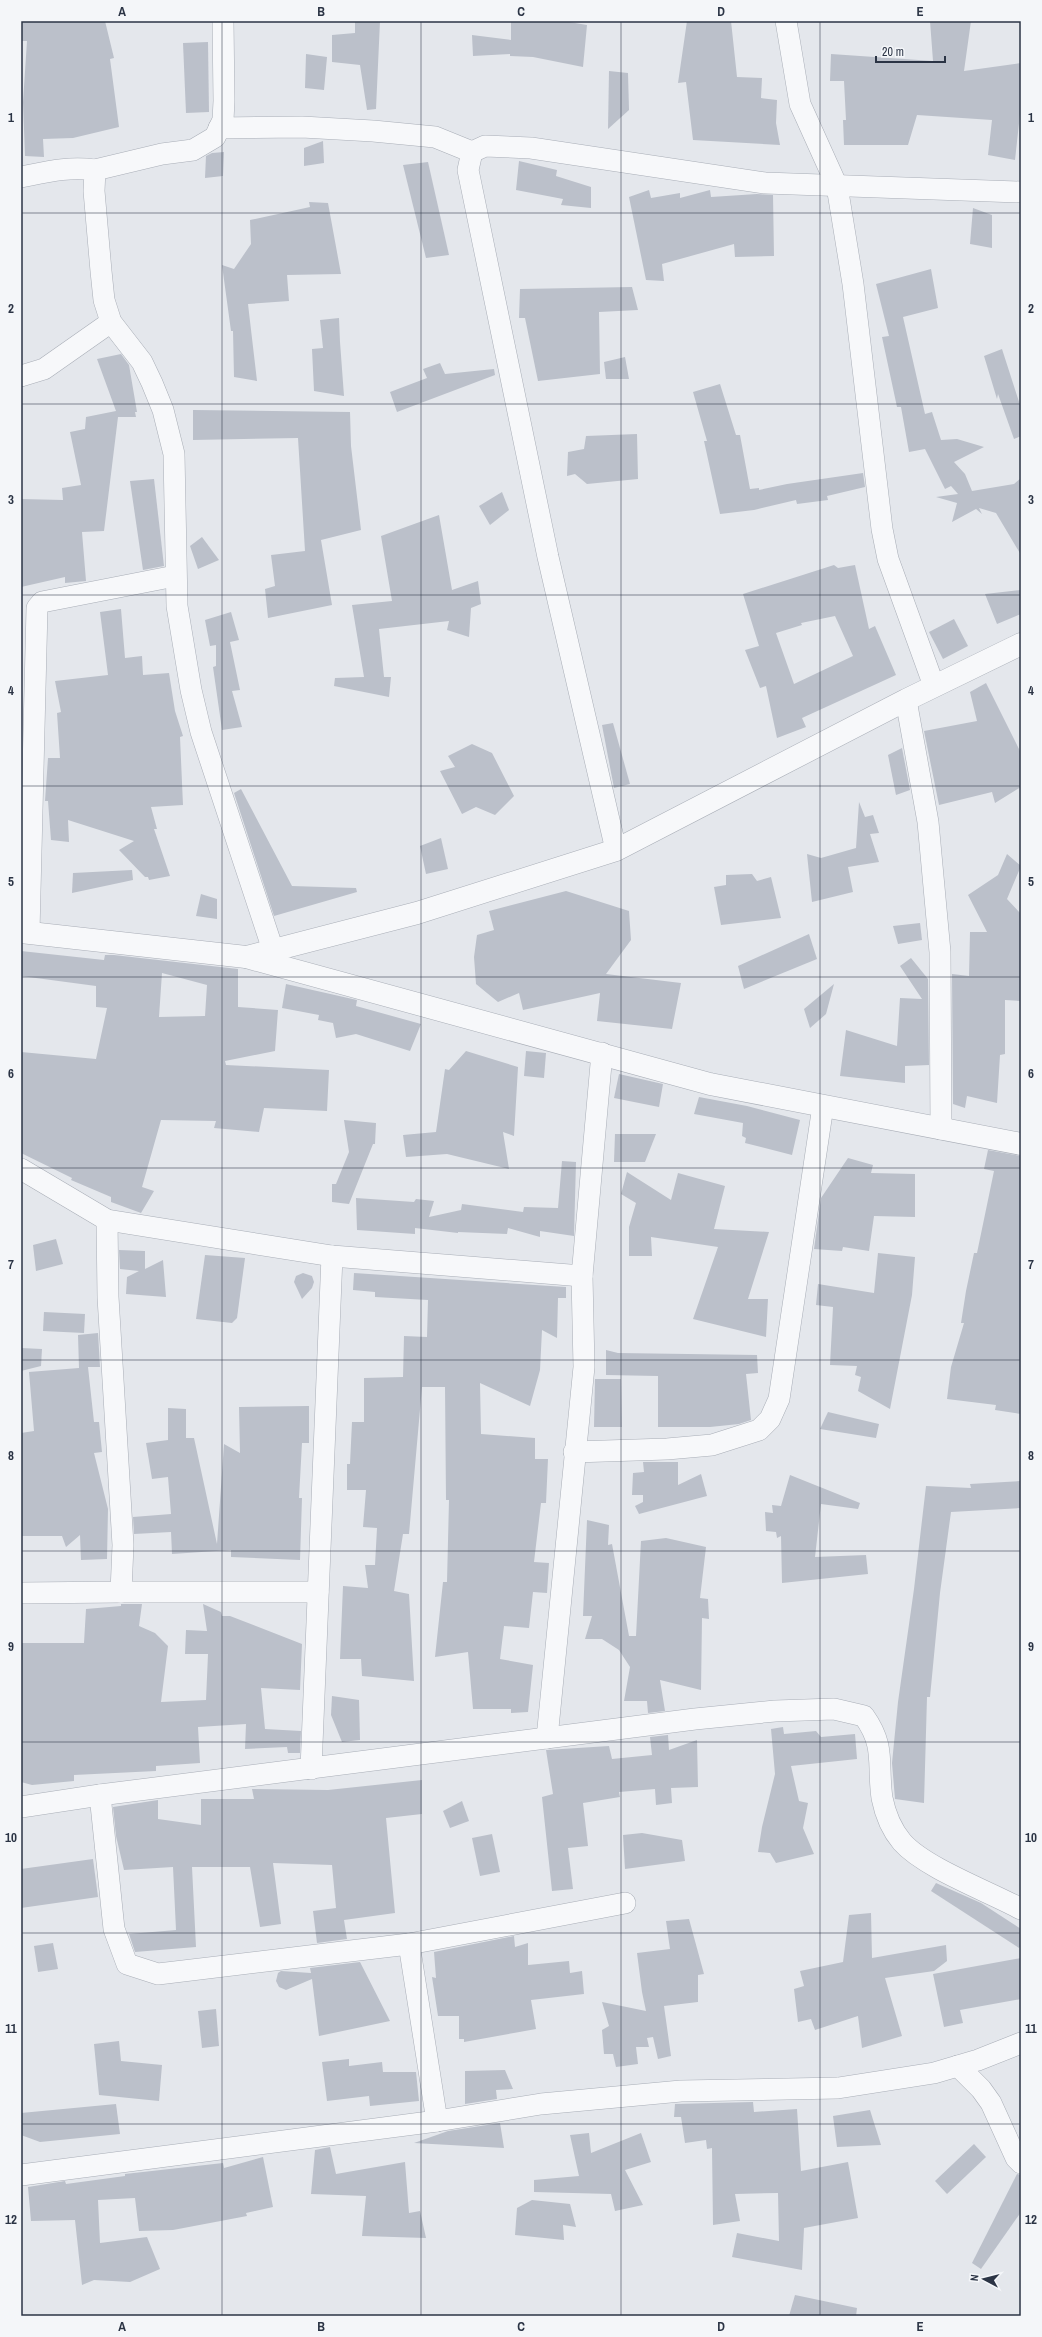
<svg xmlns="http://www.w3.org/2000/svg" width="1042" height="2337" viewBox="0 0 1042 2337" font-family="'Archivo Narrow',sans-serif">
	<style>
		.building { fill: #bbc0ca; fill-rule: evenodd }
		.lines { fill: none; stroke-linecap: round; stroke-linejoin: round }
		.minor-casing { stroke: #a9aeb7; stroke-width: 22 }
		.tertiary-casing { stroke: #a9aeb7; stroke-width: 23 }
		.minor { stroke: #f7f8fa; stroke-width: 21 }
		.tertiary { stroke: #f7f8fa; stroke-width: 22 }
		.grid { fill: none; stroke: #2b3445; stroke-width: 1; stroke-opacity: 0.55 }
		.neatline { fill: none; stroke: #2b3445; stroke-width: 1.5 }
		.grid-label { font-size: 13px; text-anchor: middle; font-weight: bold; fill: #2b3445 }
	</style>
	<rect width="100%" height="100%" fill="#e4e7ec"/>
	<g class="building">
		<polygon points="21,21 105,21 114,58 110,59 119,127 73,138 43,139 44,157 25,156 23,102 27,41 21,41"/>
		<polygon points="355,21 380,21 376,109 367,110 360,65 332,62 332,35 355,33"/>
		<polygon points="511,21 563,21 587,25 583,67 533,57 510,56 510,54 473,56 472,35 511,40"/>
		<polygon points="687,21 731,21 737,77 762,78 761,98 777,100 776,123 780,145 693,140 686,82 678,83"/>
		<polygon points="930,21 971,21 964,71 1021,63 1021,105 1015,160 988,155 992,120 917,115 908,145 844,145 843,120 846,120 844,81 830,81 831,54 933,61"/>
		<polygon points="208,42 209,112 186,113 183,43"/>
		<polygon points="306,54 327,57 324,90 305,88"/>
		<polygon points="609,71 628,73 629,110 608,129"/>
		<polygon points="323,141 324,163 304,166 304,148"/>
		<polygon points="224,152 223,176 205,178 206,156 212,153"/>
		<polygon points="519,161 557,170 556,176 591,187 591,208 561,205 563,199 516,190"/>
		<polygon points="428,162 449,255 426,258 403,165"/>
		<polygon points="649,190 651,198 680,193 680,198 710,190 711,197 757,194 773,195 774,256 735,257 734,244 662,264 664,281 646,280 629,197"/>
		<polygon points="309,202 328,203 341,274 287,275 289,301 248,304 257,381 234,377 233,331 231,331 222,265 234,269 251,244 250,220 310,207"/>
		<polygon points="973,208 992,215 992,248 970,244"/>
		<polygon points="931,269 938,308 903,317 925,414 932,412 941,440 957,439 984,447 954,462 965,474 972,491 1014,484 1021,478 1021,555 996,513 979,508 982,514 976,509 952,522 957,503 936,497 958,494 951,486 945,489 925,449 909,452 901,407 897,407 882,337 889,336 876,284"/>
		<polygon points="632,287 638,310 599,312 600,374 538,381 525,318 519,318 520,289"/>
		<polygon points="339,318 340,342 344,396 314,391 312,349 323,348 320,320"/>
		<polygon points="1002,349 1021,408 1021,436 1014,439 998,394 997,399 984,356"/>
		<polygon points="121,354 129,365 137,412 135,412 136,417 118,417 104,531 82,532 86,581 65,583 65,577 21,587 21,499 63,500 62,488 81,485 70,432 85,429 86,417 116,411 97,359"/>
		<polygon points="625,357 629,379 606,379 604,362"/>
		<polygon points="440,363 445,374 494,369 495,375 397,412 390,392 427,378 423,369"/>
		<polygon points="720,384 736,435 740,435 750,489 759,488 759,490 787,484 863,473 865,487 827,496 828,500 797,504 796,500 754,510 720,514 704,441 707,441 693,392"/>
		<polygon points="193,410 350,412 351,446 361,530 321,540 332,605 268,618 265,589 275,586 271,555 305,551 298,438 193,440"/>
		<polygon points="637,434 638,479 587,484 575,474 567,476 568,452 584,449 586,436"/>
		<polygon points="154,479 164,566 143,570 130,481"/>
		<polygon points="502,492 509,510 490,525 479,506"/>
		<polygon points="439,515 452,590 478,581 481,604 471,608 469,637 447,630 449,621 379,629 384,677 391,677 389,697 334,686 335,678 364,677 352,605 392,601 381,536"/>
		<polygon points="202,537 219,560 198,569 190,546"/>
		<path d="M834,565L838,568L855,565L869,629L875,626L896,675L802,718L806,727L777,738L766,686L760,688L745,650L759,646L743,594ZM835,616L853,656L794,684L776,633L802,625L801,623Z"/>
		<polygon points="1021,590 1021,614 997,624 985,594"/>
		<polygon points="121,609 125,658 142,656 143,675 169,673 175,711 183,736 180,737 183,805 151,807 157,829 154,829 170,876 149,880 148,877 145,877 119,850 134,841 68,820 69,842 51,840 48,801 45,801 48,758 60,758 57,713 61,712 55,681 108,675 100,612"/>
		<polygon points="231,612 239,640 230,642 240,690 232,691 242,727 222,730 213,667 216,666 216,645 210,646 205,620"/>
		<polygon points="954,619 968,646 943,659 929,632"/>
		<polygon points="986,683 1021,753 1021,787 995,803 992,792 939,805 924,731 977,721 970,692"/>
		<polygon points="613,723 630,784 614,788 602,725"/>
		<polygon points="472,744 492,753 514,796 495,815 476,807 462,814 440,771 455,767 448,756"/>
		<polygon points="902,748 910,790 896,795 888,755"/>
		<polygon points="241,789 292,886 356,888 357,892 274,916 234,793"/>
		<polygon points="859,802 865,817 873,815 879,833 870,834 879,862 848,867 853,892 812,902 807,854 821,858 856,848"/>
		<polygon points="441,838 448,869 426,874 420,846"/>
		<polygon points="1007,854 1021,866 1007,899 1021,914 1021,1001 1005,1000 1005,1054 1000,1055 997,1103 967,1096 965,1108 953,1104 952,974 969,976 970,932 987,932 968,895 998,875"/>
		<polygon points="132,870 133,880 72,893 73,873"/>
		<polygon points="752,874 757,881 771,877 781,918 721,925 714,887 726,885 726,875"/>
		<polygon points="566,891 629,911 631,940 606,974 681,983 672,1029 597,1021 600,993 523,1010 519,993 498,1002 476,984 474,957 477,935 494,930 489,911"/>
		<polygon points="201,894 217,899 217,919 196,916"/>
		<polygon points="920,923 922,940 898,944 893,926"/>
		<polygon points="809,934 817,959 744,989 738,966"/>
		<path d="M21,951L104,960L105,955H114L238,969V1007L278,1010L275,1051L225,1061L226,1065L329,1070L327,1111L264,1108L259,1132L214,1128L216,1121L161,1120L142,1187L154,1191L141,1213L111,1202V1197L71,1180L72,1178L21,1153V1052L96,1059L107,1008L96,1007V986L21,976ZM162,973L207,985L205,1016L159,1017Z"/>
		<polygon points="911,958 928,979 929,1065 905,1066 905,1083 840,1076 846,1030 897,1046 900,998 922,999 900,966"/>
		<polygon points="286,984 357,1000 356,1006 421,1024 410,1051 356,1034 336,1038 333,1023 318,1020 319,1015 282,1008"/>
		<polygon points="834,984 826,1014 810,1028 804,1009"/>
		<polygon points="466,1051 518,1067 514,1136 503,1132 509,1169 447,1154 406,1157 403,1135 436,1132 445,1069 449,1070"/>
		<polygon points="526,1051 546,1053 544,1078 524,1076"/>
		<polygon points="619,1074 663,1084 659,1107 614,1098"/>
		<polygon points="699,1097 747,1106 800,1120 792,1155 745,1143 746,1138 742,1136 743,1123 694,1114"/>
		<polygon points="344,1120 376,1123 375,1144 373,1144 349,1204 332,1202 332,1184 336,1184 349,1152"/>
		<polygon points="615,1134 656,1134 645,1162 614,1162"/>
		<polygon points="988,1150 1021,1156 1021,1414 995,1410 996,1405 947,1399 951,1367 964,1323 961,1323 966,1291 974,1253 977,1253 994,1171 984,1169"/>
		<polygon points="848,1158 873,1165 871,1173 915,1174 915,1217 874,1216 869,1251 843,1247 842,1251 814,1249 821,1198"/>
		<polygon points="562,1161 576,1162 574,1236 540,1231 540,1237 508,1228 507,1234 458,1232 458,1233 415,1228 415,1234 357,1230 356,1198 414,1202 416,1199 434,1201 429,1217 461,1210 462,1204 523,1212 524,1207 558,1208"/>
		<polygon points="627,1172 671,1200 678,1173 725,1186 714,1229 769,1232 748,1299 768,1299 766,1337 693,1319 718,1247 651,1237 652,1256 629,1256 629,1227 636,1203 621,1194"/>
		<polygon points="56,1239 63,1264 36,1271 33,1245"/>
		<polygon points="119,1250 145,1251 145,1269 163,1260 166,1297 126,1294 127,1277 139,1271 120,1269"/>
		<polygon points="878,1253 915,1257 912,1295 890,1409 858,1391 861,1377 855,1375 857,1366 830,1365 833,1307 816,1305 818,1284 874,1293"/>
		<polygon points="205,1255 245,1258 237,1318 232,1323 196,1319"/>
		<polygon points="303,1273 312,1276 314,1282 312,1288 302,1299 294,1282 296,1276"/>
		<polygon points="354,1273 566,1287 566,1298 558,1298 557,1338 542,1330 540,1370 530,1406 480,1383 481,1434 535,1438 535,1459 548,1459 546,1503 541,1503 534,1562 549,1563 547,1593 533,1592 529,1628 504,1626 500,1659 533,1665 528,1712 511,1713 511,1709 473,1709 468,1652 435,1657 443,1582 447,1582 449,1500 446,1500 445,1387 422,1387 409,1534 403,1534 394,1591 409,1594 414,1681 362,1676 361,1659 340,1659 343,1586 368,1588 365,1565 375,1565 377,1528 363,1527 366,1490 347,1490 347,1464 350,1464 352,1422 364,1422 364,1378 403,1377 404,1336 427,1337 428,1300 375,1297 375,1292 353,1290"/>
		<polygon points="44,1312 85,1314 84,1333 43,1331"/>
		<polygon points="98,1333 100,1367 88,1367 94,1422 99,1422 102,1452 94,1453 108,1509 107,1559 81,1560 80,1535 66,1547 62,1536 21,1536 21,1433 34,1431 29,1372 79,1368 78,1335"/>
		<polygon points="21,1348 42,1349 41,1366 21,1371"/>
		<polygon points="606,1350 618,1353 757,1355 758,1373 746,1374 751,1420 739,1424 710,1427 658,1427 658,1376 606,1375"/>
		<polygon points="595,1379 621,1379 622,1427 594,1427"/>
		<polygon points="309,1406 309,1443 302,1443 299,1498 302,1498 300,1560 231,1557 231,1550 172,1554 171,1532 134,1534 133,1517 171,1514 168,1477 152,1479 146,1443 168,1440 168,1408 186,1409 186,1438 194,1438 217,1544 224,1444 240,1453 239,1407"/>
		<polygon points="828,1412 879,1424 876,1438 820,1429"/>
		<polygon points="643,1462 678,1462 678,1485 701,1474 707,1496 639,1514 635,1506 643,1502 643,1495 632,1495 633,1473 644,1472"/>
		<polygon points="790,1475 860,1503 858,1509 821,1504 815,1557 866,1555 868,1574 782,1583 781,1536 777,1538 776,1532 766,1531 765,1512 773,1513 772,1505 781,1506"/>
		<polygon points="1021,1481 1021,1508 951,1512 940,1593 930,1697 927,1697 924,1803 895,1799 892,1763 898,1702 914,1589 926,1486 971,1488 970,1484"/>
		<polygon points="587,1520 609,1525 608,1545 612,1544 629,1636 636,1636 641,1541 666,1538 706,1547 700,1598 708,1599 709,1619 702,1618 701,1690 660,1680 665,1711 648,1713 647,1701 624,1701 630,1667 619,1650 602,1639 585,1639 592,1616 583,1616"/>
		<polygon points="121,1604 142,1604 139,1626 155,1633 168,1646 161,1702 206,1700 208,1654 185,1654 186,1630 207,1631 203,1604 221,1612 222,1616 230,1616 302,1644 300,1690 261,1688 265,1729 301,1731 300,1753 288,1753 287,1747 245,1749 246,1724 198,1727 200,1763 156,1766 156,1771 74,1775 74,1781 32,1785 21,1782 21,1643 84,1643 86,1609 121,1606"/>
		<polygon points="332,1696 359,1700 360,1740 342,1742 331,1715"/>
		<polygon points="783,1727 784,1734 816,1731 821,1737 855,1734 857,1759 791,1766 799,1801 808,1803 803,1828 814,1854 776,1863 770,1853 758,1852 762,1827 775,1774 771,1729"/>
		<polygon points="668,1735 669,1750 697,1740 698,1787 671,1788 672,1803 656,1805 655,1789 619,1792 620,1797 583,1803 588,1846 568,1848 573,1889 552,1891 542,1797 553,1794 546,1750 609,1746 612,1759 652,1755 650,1737"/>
		<polygon points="422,1780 422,1814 386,1818 395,1913 344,1920 347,1939 317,1943 313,1911 336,1908 332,1865 273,1863 281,1924 260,1927 250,1867 192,1867 196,1947 135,1952 129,1934 176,1930 173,1867 124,1870 116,1836 113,1807 158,1800 158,1819 201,1825 201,1799 254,1799 252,1789 328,1790"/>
		<polygon points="462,1801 469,1821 450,1828 443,1811"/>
		<polygon points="642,1833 682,1840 685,1861 625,1869 623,1835"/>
		<polygon points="492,1834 500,1872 480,1876 472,1838"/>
		<polygon points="93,1859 98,1897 21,1908 21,1869"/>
		<polygon points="936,1883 981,1903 1021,1929 1021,1945 1019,1948 931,1891"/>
		<polygon points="871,1913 872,1958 946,1945 947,1961 934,1971 885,1978 902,2036 862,2048 858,2016 815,2030 811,2019 798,2022 794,1989 804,1986 800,1971 843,1962 849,1915"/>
		<polygon points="689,1919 704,1974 698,1975 698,2002 664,2006 671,2056 658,2059 653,2037 647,2038 649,2047 636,2047 638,2064 616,2067 613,2054 604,2054 602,2030 609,2026 602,2002 646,2011 642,1992 637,1953 670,1949 666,1921"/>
		<polygon points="514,1936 515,1947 528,1943 528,1965 569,1961 570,1973 582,1971 584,1994 531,2000 536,2029 464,2042 464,2039 459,2039 459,2016 438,2016 432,1977 436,1978 434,1952"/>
		<polygon points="53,1943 58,1969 38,1972 34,1946"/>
		<polygon points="1021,1958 1021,1999 960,2010 963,2023 944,2027 933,1974"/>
		<polygon points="360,1962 390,2021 319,2036 312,1979 286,1990 279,1987 276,1981 278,1973 281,1971 311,1973 310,1968"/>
		<polygon points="216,2009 219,2046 202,2048 198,2011"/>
		<polygon points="119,2041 121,2061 162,2065 159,2101 99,2095 94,2044"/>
		<polygon points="349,2059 349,2066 382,2062 383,2072 416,2072 419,2101 370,2106 369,2096 327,2101 322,2062"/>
		<polygon points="505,2070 513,2089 496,2090 497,2099 465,2104 465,2071"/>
		<polygon points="753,2102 754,2112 797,2109 801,2171 848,2162 858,2218 804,2228 802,2270 732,2257 737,2233 779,2241 778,2193 735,2194 740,2221 713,2225 712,2148 707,2149 706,2140 685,2143 681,2117 674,2117 675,2104"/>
		<polygon points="116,2104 120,2134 40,2142 21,2135 21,2113"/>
		<polygon points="870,2110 881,2145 837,2147 833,2116"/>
		<polygon points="500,2123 504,2148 414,2143 448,2131"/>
		<polygon points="589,2133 591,2153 641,2133 651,2162 625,2170 643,2205 615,2211 611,2194 534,2192 534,2180 579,2176 570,2135"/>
		<polygon points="974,2144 986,2157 947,2194 935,2181"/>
		<polygon points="330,2147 336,2174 405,2162 409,2213 420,2211 426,2238 362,2236 366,2196 311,2194 315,2150"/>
		<polygon points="263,2157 273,2207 246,2213 247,2216 173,2230 139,2231 135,2198 98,2200 100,2243 147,2237 160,2269 130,2282 94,2280 82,2285 75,2220 31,2221 28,2187 65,2181 66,2184 125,2176 125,2174 223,2163 224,2168"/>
		<polygon points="1017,2174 1021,2175 1021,2212 981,2269 972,2263"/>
		<polygon points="532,2200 570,2204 576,2227 563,2225 564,2240 515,2235 517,2208"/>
		<polygon points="795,2295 857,2308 856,2316 789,2316"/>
	</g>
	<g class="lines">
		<g class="minor-casing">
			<g id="minor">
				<polyline points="786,21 800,104 837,186 853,284 882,529 888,559 934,686"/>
				<polyline points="219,128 302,127 373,131 435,137 472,152"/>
				<polyline points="95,170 162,154 193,150 215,137 223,120 224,101 223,21"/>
				<path d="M21,177C46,172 69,166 95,170L94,191L101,271L104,300L111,322L142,362L152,383L163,410L174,454L177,606L191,690L201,732L273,950"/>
				<polyline points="21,376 44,369 111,322"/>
				<polyline points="906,700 928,822 940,952 941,1129"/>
				<polyline points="616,850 548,557 468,170 472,152 485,146 531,148 765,183 1021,192"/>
				<polyline points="29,932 37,608 42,602 175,576"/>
				<polyline points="21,1169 107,1220 332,1256 582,1276 584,1367 547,1738"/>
				<polyline points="582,1276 602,1053"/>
				<polyline points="574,1452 667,1449 712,1445 759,1430 770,1419 779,1399 823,1106"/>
				<polyline points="121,1592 318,1592"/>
				<polyline points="21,1593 121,1592 123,1545 108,1297 107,1220"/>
				<polyline points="311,1769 332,1256"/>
				<polyline points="100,1795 114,1929 127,1964 158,1974 409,1944 437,2121"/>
				<path d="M21,1807L100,1795L695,1719L775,1711L834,1709L864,1716C886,1747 877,1763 882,1798C885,1813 891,1829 902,1842C925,1868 988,1891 1021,1909"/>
				<polyline points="409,1944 625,1903"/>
				<polyline points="958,2066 981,2089 991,2103 1016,2158 1021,2163"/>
				<polyline points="21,2175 437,2121 541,2104 681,2091 838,2088 934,2073 978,2060 1021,2043"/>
			</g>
		</g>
		<g class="tertiary-casing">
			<g id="tertiary">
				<polyline points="21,932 246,957 710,1084 1021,1144"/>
				<polyline points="247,957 417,913 616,850 906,700 1021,644"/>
			</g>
		</g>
		<use href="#minor" class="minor"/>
		<use href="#tertiary" class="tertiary"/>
	</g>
	<path class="grid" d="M222,21V2316M421,21V2316M621,21V2316M820,21V2316M21,213H1021M21,404H1021M21,595H1021M21,786H1021M21,977H1021M21,1168H1021M21,1360H1021M21,1551H1021M21,1742H1021M21,1933H1021M21,2124H1021"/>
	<rect width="1042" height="2337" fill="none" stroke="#f4f6f9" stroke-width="44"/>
	<g transform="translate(984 2279) rotate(277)" stroke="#f4f6f9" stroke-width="3" paint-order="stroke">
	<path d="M0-3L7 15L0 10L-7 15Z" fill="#2b3445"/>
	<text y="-6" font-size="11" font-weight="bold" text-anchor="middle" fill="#2b3445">N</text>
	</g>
	<path d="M876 56v6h69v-6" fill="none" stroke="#2b3445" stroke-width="2"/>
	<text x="882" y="56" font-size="12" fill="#2b3445" stroke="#f4f6f9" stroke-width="3" paint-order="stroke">20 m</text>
	<rect x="22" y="22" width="998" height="2293" class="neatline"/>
	<g class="grid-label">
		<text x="122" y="16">A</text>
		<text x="321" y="16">B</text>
		<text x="521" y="16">C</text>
		<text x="721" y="16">D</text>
		<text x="920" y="16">E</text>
		<text x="11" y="122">1</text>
		<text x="1031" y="122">1</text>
		<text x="11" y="313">2</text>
		<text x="1031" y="313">2</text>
		<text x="11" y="504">3</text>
		<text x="1031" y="504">3</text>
		<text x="11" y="695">4</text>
		<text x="1031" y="695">4</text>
		<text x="11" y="886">5</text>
		<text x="1031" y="886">5</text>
		<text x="11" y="1078">6</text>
		<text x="1031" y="1078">6</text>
		<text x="11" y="1269">7</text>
		<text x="1031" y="1269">7</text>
		<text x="11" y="1460">8</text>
		<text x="1031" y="1460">8</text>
		<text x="11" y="1651">9</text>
		<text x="1031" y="1651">9</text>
		<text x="11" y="1842">10</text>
		<text x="1031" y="1842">10</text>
		<text x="11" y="2033">11</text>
		<text x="1031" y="2033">11</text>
		<text x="11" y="2224">12</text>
		<text x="1031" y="2224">12</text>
		<text x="122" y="2331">A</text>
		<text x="321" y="2331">B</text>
		<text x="521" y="2331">C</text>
		<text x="721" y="2331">D</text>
		<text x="920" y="2331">E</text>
	</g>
</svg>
